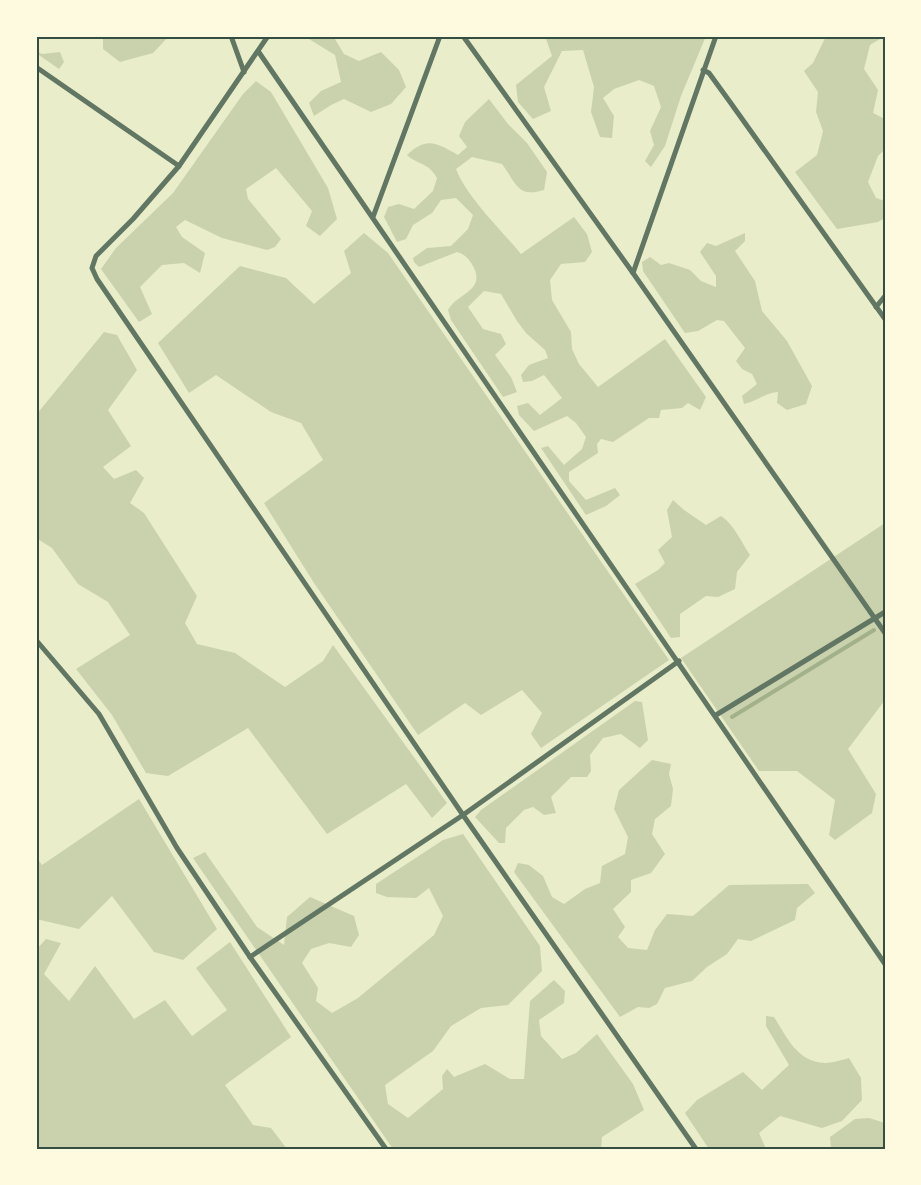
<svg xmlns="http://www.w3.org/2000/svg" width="921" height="1185" viewBox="0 0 921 1185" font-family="'Asap Condensed',sans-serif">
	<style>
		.green { fill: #cad2ad }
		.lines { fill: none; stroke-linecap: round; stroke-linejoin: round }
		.stream { stroke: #a3b18a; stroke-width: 4 }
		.minor { stroke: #617663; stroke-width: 5 }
		.neatline { fill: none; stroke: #344e41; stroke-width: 2 }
	</style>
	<rect width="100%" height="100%" fill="#e9edc9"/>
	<g class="green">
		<polygon points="103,36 169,36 153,53 120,62 103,49"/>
		<polygon points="304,36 333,36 344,54 359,61 381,52 399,70 406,87 391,104 371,112 344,99 331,105 314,116 309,103 321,91 341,82 335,55"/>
		<polygon points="545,36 706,36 681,96 665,146 651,167 645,161 654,145 650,131 661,107 654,86 639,80 614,89 603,98 614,116 612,138 600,137 591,112 594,87 583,50 562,51 544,87 551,111 533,119 518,102 516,85 552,56"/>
		<polygon points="826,36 885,36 870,45 864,69 878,90 873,113 885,119 885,149 878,156 868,182 876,198 885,201 885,218 878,222 837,229 795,172 817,155 823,131 816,112 818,92 804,71 813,63"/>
		<polygon points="36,51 42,54 60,52 64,62 59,69 36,53"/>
		<polygon points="256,81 271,92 328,188 337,219 320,236 306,226 312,211 276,168 246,189 248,199 281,239 275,247 267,250 222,238 185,220 176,227 182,237 205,253 200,273 184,263 162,265 140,287 152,314 139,322 101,269 116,248 173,193 243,94"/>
		<path d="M489,99L508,124L527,143L547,172L544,190C517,198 517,184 502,164L472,157L456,169C466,196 502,231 521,254L574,217L587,234L592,252L585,262L561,264L550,280L552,300L571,332L572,349L579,364L598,387L665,339L706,397L700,410L688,403L682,408L661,410L659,418H649L613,442L601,439L597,444L598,453L569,472V481L586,500L615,488L620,495L606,506L586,515L541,448L548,446L564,465L582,449L586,437L576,423L567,416L534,431L519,415L517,406L528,403L540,415L562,398L544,375L532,381L523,382L521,375L529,365L548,358L545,350L526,333L517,321L501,294L484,291L468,307L483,329L501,334L506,344L495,355L511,377L517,392L503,397L451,320L448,310C456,294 485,291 474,268C470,260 465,254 457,252L419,267L414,262L413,258L427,248L451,246L468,229L473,215L456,198L441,200L432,213L413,225L406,239L397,242L384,217L388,207L399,204L414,209L433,191L437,178C427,161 419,166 407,155C427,136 437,143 458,155L467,147L459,136L465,122Z"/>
		<polygon points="364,233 388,253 669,660 541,748 531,734 542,713 522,690 481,715 465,703 418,735 314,583 264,503 323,460 301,423 271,412 216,375 189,393 158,343 240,266 286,278 314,304 351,273 344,251"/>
		<path d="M745,233V241L735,251L755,281L762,311L787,341L812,386L806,404L787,410L777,403L778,392C766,392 756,402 744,404L742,396L757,384L752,374L742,369L736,361L745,348L724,321L717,320L698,331L685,333L643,271L642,262L650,257L661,265L669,263L690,270L701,281L716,287V276L700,252L707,243L716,246Z"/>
		<polygon points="104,332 117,335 137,370 108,410 131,446 103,467 114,479 136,470 144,478 130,503 144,513 197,596 185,623 197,644 235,653 285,687 323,661 333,645 447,803 432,818 406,784 327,834 248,728 168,776 146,773 112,715 76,669 130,635 108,602 78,584 52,548 36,538 36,415"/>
		<path d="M673,500L684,510L706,525L721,516C734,524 741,542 750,555L737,572L735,589L718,597L706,596L680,614V637L671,638L635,584L658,570L665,563L658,550L672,537L667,510Z"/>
		<polygon points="885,523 885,700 848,749 876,794 872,813 835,840 829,835 835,800 797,771 759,771 681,658"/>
		<polygon points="635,701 642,702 648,740 640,748 621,734 603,738 590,755 591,771 587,777 571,777 551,797 556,813 544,815 533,807 524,810 506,828 505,843 499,843 475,817 481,810"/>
		<polygon points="652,760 671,764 669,774 673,789 671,806 655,819 652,834 665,854 651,873 631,880 631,892 613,909 625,927 618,937 628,948 647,950 655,930 667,914 693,916 729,885 808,884 815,893 797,908 795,920 751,941 738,939 727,954 707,967 692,981 665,988 657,1004 649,1008 638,1007 620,1017 514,872 518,863 529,865 543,876 552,897 564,904 585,889 600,883 602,866 625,854 628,837 614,809 619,790"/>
		<polygon points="139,799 217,929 183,960 154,952 112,896 79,929 36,919 36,857 42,865"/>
		<polygon points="463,834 540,946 542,971 508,1005 481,1008 451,1026 433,1051 385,1085 388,1104 408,1118 443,1089 442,1076 447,1069 454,1077 485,1064 510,1079 524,1079 530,1001 554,980 565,991 564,1003 539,1020 541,1036 562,1059 576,1053 597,1034 633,1084 644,1110 602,1137 601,1149 393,1149 193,858 205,852 257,927 284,945 287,917 310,897 354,916 359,935 351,947 329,943 311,949 302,963 318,988 316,1001 332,1013 358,998 434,935 443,916 429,888 416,898 387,897 376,893 376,884 443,840"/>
		<polygon points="46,939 61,943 44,974 69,1001 95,966 134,1019 165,1000 192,1036 227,1010 196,968 230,942 291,1037 225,1085 253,1125 271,1128 287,1149 36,1149 36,950"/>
		<path d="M766,1016L774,1017C787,1037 797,1062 825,1063C833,1063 841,1060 849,1058L861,1078L862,1100L842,1121L822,1128L780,1116L759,1133L766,1149H709L685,1113L697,1100L743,1072L762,1090L789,1065L766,1026Z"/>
		<polygon points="869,1118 885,1123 885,1149 831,1149 830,1137 855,1119"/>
	</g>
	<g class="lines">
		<polyline class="stream" points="732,717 874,630"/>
		<g class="minor">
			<polyline points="231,36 244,72"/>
			<polyline points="268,36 179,166 133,219 96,256 92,268 97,279 463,815 696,1149"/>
			<polyline points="463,36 633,273 885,633"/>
			<polyline points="258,51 885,964"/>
			<polyline points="36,67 179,166"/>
			<polyline points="703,70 709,73 730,102 885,319"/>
			<polyline points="373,217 440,36"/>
			<polyline points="633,273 716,36"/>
			<polyline points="876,307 885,296"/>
			<polyline points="36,640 99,714 177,848 250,957 386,1149"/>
			<polyline points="716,715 885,612"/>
			<polyline points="250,957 463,815 679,661"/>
		</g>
	</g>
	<rect width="921" height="1185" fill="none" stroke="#fefae0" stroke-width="75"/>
	<rect x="38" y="38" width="846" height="1110" class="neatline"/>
</svg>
